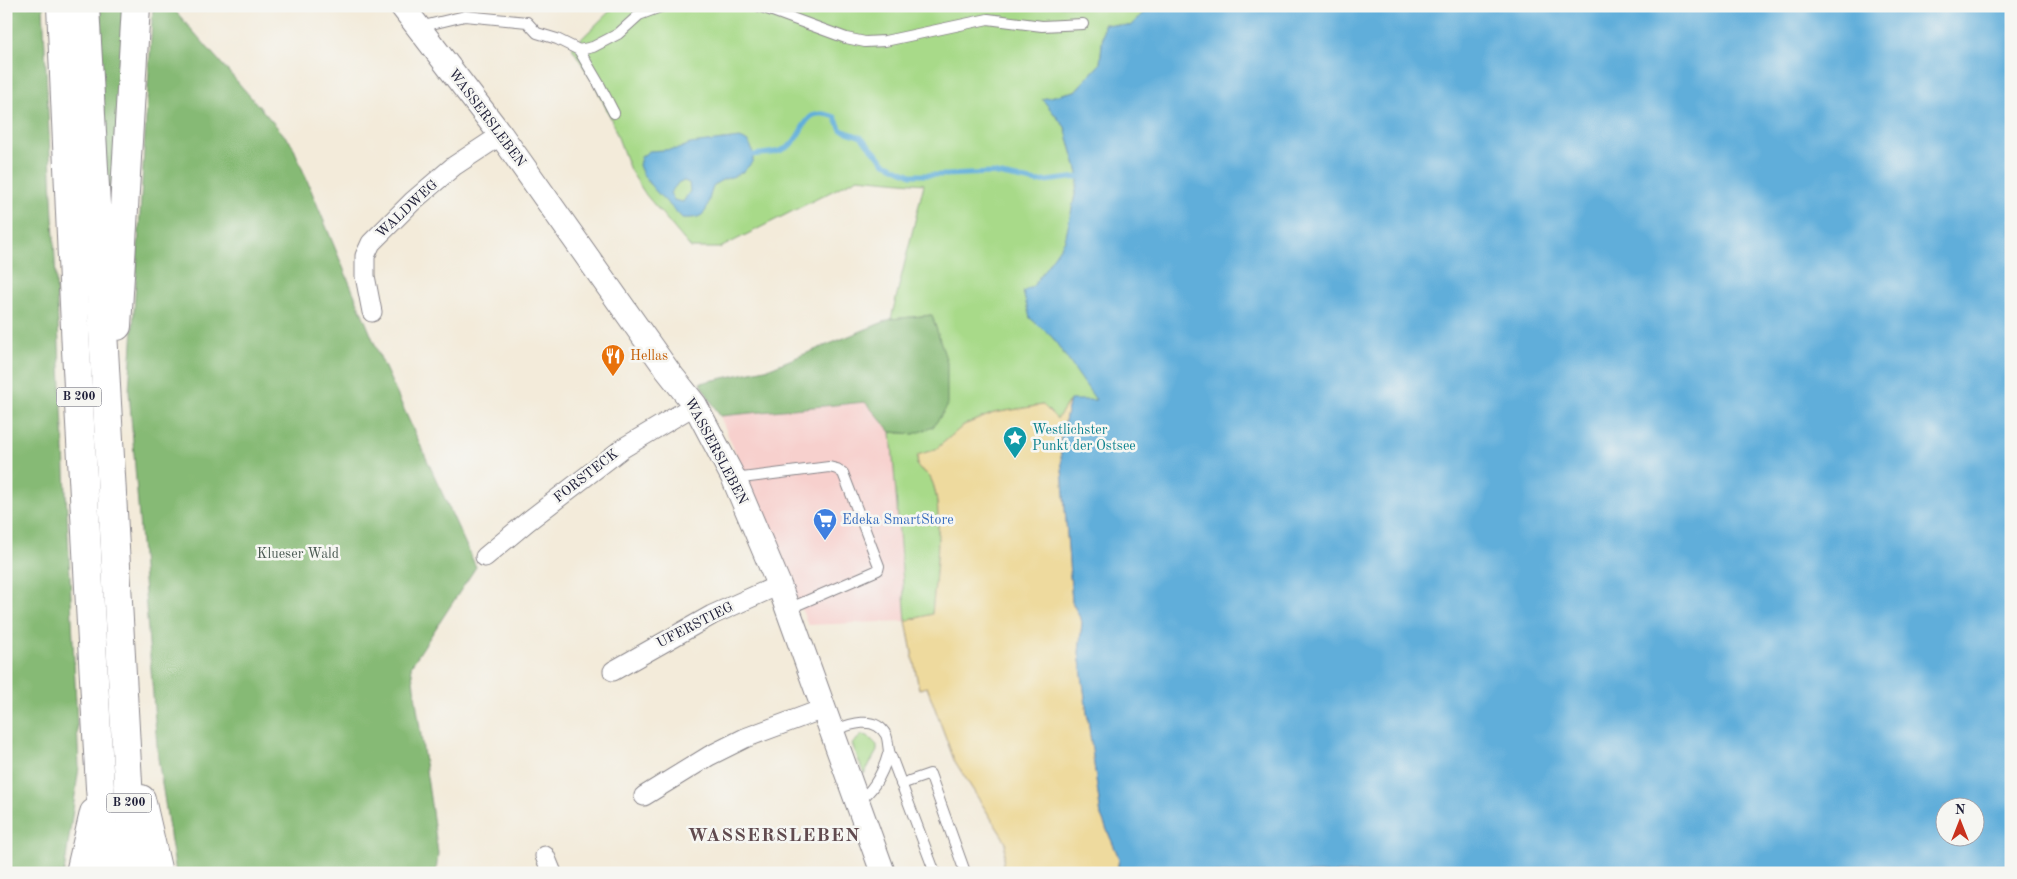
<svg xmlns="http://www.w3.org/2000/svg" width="2017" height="879" viewBox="0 0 2017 879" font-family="'Old Standard TT',serif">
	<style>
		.built { fill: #f7d0cd }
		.green { fill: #a8da89; stroke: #657e62 }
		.forest { fill: #86ba75; stroke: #546e58 }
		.sand { fill: #eeda9e; stroke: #887e6c }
		.water { fill: #60aeda; stroke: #41688a; fill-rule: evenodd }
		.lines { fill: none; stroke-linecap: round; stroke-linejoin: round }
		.stream { stroke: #60aeda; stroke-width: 5 }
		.service-casing { stroke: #8a868a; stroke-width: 12 }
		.minor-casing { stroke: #8a868a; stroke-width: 21 }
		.tertiary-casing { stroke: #8a868a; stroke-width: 26 }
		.trunk-casing { stroke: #8a868a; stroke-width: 30 }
		.service { stroke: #fff; stroke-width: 10 }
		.minor { stroke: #fff; stroke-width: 19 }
		.tertiary { stroke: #fff; stroke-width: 24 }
		.trunk { stroke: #fff; stroke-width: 28 }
		.labels { text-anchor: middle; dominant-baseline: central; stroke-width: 5; stroke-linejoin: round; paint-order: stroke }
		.shield { fill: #f6f6f2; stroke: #626272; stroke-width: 1 }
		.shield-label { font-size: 12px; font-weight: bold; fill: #22223b }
		.street-label { font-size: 14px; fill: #22223b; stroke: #f6f6f2 }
		.food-label { font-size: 14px; fill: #c56008; stroke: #f6f6f2; text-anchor: start }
		.culture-label { font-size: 14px; fill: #0d838f; stroke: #f6f6f2; text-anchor: start }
		.shop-label { font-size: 14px; fill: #366cbe; stroke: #f6f6f2; text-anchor: start }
		.park-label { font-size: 14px; fill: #4a5952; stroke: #f6f6f2 }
		.district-label { font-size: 19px; font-weight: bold; letter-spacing: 1px; fill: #614b4f; stroke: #f6f6f2 }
	</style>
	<rect width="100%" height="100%" fill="#f6f6f2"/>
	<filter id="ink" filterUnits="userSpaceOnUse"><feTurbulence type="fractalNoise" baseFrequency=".02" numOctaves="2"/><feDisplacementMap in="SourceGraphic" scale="10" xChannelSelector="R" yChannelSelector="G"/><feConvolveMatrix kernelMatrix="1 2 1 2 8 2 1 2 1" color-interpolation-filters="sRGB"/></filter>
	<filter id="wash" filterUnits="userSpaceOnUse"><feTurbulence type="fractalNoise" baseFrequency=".0096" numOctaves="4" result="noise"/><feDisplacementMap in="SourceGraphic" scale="20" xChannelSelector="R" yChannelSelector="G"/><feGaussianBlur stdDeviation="1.12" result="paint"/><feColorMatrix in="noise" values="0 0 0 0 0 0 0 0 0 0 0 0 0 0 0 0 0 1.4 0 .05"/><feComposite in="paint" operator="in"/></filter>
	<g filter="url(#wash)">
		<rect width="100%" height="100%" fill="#f3ebda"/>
		<polygon class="built" points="865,402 891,432 906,621 808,625 720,416"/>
		<g class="green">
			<path d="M615,6H1152L1130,26L1104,24L1100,64L1075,91L1043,99L1065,127L1079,177L1065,240L1090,358L1148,735L1117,873L1119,858L1101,816L1072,602L1060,441L1068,402L1057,420L1043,405L994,413L964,425L936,449L918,455L917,466C921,470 929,474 931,479C945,506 935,583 932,614L906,621L891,432L914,434L932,315L891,319L924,184L858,178L720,248H691L646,195L630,170L610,116L595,85L572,48Z"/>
			<polygon points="862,735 868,736 877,745 877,751 864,774 852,744"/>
		</g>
		<g class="forest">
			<polygon points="6,6 43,6 79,767 64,873 6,873"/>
			<polygon points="100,6 125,6 108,274"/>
			<polygon points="153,6 171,6 292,144 381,359 476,567 411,666 438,853 436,873 176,873 158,758 129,391"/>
			<polygon points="932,315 947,362 947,407 933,427 914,434 891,432 865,402 720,416 700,383 770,368 891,319"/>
		</g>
		<path class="sand" d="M1070,400L1060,441L1072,602L1082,622L1079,653L1101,816L1119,858L1117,873H1037L1031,865L1013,869H1002L1006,842L954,760L927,687L919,689L906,621L932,614C935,583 945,505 931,479C929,474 921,470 917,466L918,455L936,449L964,425L994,413L1043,405L1057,419Z"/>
		<g class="water">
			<path d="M1152,6H2011V873H1117L1119,858L1101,816L1079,653L1082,622L1072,602L1060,441L1070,400H1096L1052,337L1030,318L1023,292L1033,286L1065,240L1079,177L1065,127L1042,99L1075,91L1100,64L1104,24L1130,26ZM1944,806H1974V836H1944Z"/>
			<path d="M740,138C752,142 753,149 753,161C737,182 730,173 714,185C704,206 713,220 682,218C668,202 645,185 639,165L641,157L649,151L678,149L690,144ZM684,181L689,183L690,191L683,202L674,200L670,193L679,182Z"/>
		</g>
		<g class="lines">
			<path class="stream" d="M753,155C764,153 778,154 788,147C805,136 802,103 835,117L841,130L861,137L885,163L911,175H946L992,173L1037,182L1079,177"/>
		</g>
	</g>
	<g filter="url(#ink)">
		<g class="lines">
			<g class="service-casing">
				<g id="service">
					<polyline points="759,6 846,38 865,42 885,41 988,19 1042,26 1083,24"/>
					<polyline points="419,27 465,16 527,22 537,33 557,39 579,50 599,84 614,113"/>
					<polyline points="579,50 593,47 618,34 639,15 663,6"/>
					<polyline points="734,479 829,467 837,469 843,473 879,566 878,570 788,609"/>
					<path d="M832,731C848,725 875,714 886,735C888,739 888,746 889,751L935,873"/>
					<polyline points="901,784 930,774 965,872 963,873"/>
					<path d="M857,802C874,791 884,770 889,751"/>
				</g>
			</g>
			<g class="minor-casing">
				<g id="minor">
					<polyline points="372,312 365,276 365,256 371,243 413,201 454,166 501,135"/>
					<polyline points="485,557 527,522 623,448 695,405"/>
					<polyline points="613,671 712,615 779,585"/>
					<polyline points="644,796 709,756 745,738 823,709"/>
					<polyline points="545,856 552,873"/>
				</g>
			</g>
			<g class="tertiary-casing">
				<polyline id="tertiary" points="402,6 501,135 668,371 695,405 734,479 779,585 883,873"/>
			</g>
			<g class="trunk-casing">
				<g id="trunk">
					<polyline points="61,6 76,350 100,788 107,873"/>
					<polyline points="85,6 133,873"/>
					<polyline points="117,326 136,6"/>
					<polyline points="141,799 158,873"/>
					<polyline points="80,873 94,813"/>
				</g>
			</g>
			<use href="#service" class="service"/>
			<use href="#minor" class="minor"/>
			<use href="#tertiary" class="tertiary"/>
			<use href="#trunk" class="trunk"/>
		</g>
	</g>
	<defs>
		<g id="restaurant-pin" transform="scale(1.25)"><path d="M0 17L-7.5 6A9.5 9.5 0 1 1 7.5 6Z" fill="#e8710a" stroke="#f6f6f2"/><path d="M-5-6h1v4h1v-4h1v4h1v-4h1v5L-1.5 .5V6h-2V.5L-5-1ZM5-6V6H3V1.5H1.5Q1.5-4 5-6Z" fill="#fff"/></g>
		<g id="sight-pin" transform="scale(1.25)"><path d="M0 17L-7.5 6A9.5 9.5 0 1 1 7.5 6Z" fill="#0f9aa8" stroke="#f6f6f2"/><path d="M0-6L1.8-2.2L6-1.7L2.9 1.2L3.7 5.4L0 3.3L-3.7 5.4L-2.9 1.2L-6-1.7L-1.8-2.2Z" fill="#fff"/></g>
		<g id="supermarket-pin" transform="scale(1.25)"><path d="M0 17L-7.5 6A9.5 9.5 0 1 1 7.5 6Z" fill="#3f7fe0" stroke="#f6f6f2"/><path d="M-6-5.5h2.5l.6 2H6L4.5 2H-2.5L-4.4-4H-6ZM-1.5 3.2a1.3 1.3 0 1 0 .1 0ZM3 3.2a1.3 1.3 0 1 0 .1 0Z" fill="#fff"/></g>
	</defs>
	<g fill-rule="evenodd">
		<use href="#restaurant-pin" x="613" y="356"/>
		<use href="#sight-pin" x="1015" y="438"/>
		<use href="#supermarket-pin" x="825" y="520"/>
	</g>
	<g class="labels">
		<g class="shield">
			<rect x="56.5" y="387.5" width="45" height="19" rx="4"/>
			<rect x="106.5" y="793.5" width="45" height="19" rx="4"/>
		</g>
		<g class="shield-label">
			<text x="79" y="397">B 200</text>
			<text x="129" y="803">B 200</text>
		</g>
		<g class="street-label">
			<text transform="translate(487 118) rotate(53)">WASSERSLEBEN</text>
			<text transform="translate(407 209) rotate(-43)">WALDWEG</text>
			<text transform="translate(716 451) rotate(62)">WASSERSLEBEN</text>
			<text transform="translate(586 476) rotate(-38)">FORSTECK</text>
			<text transform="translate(695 625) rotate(-27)">UFERSTIEG</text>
		</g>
		<g class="food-label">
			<text x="630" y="356">Hellas</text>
		</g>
		<g class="culture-label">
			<text x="1032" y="430">Westlichster<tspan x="1032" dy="16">Punkt der Ostsee</tspan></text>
		</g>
		<g class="shop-label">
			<text x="842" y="520">Edeka SmartStore</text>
		</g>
		<g class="park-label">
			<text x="298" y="554">Klueser Wald</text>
		</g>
		<g class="district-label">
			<text x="774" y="836">WASSERSLEBEN</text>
		</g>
	</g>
	<rect width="2017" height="879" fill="none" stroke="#f6f6f2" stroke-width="25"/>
	<g transform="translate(1960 822)"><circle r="24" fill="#f6f6f2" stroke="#a1a1a9"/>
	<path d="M0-4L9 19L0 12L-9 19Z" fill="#c8321e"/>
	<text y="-8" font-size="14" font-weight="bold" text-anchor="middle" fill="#22223b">N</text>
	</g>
</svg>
